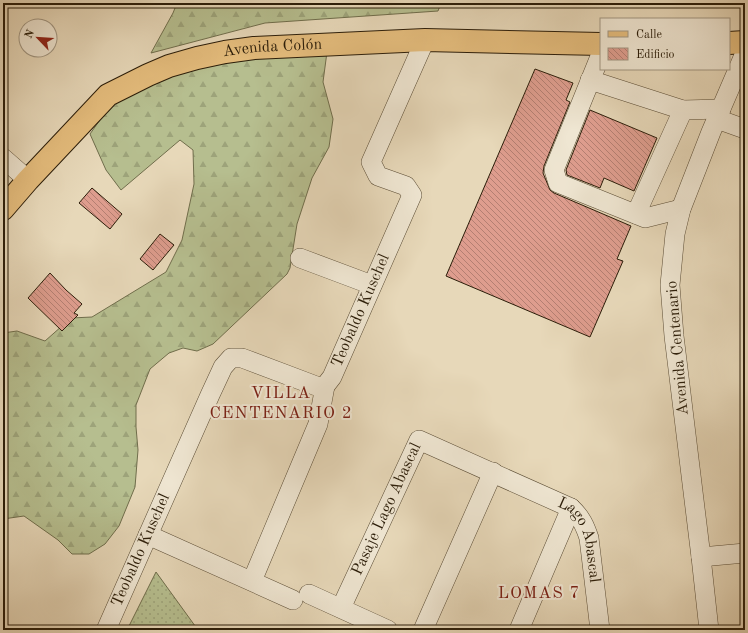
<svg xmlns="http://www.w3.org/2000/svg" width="748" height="633" viewBox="0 0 748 633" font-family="'Old Standard TT',serif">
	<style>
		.grass { fill: url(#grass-dots); stroke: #706e4c }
		.forest { fill: url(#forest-firs); stroke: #706e4c }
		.building { fill: url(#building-back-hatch); stroke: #2b1d09 }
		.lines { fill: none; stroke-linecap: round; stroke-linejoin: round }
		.minor-casing { stroke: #5a4c35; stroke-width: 20 }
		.major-casing { stroke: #2b1d09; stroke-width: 24 }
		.minor { stroke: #efe6d2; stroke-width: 19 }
		.major { stroke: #e4bc7c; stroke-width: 22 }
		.labels { text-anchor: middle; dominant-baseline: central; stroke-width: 4; stroke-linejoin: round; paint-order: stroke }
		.street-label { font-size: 16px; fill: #2b1d09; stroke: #efe6d2 }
		.neighbourhood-label { font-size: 17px; letter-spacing: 1px; fill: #7a1f14; stroke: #efe6d2 }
	</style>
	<defs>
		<pattern id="grass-dots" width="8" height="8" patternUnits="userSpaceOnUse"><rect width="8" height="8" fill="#b6be8f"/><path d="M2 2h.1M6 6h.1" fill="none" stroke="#9da37a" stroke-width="1.8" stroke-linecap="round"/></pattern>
		<pattern id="forest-firs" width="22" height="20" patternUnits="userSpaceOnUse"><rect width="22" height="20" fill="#b6be8f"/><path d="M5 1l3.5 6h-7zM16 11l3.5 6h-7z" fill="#9da37a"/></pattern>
		<pattern id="building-back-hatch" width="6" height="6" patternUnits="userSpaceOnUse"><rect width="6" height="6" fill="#de9d8e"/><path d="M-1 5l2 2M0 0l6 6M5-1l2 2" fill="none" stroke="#b47f72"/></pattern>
	</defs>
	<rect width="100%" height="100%" fill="#e7d8b9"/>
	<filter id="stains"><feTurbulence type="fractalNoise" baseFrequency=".005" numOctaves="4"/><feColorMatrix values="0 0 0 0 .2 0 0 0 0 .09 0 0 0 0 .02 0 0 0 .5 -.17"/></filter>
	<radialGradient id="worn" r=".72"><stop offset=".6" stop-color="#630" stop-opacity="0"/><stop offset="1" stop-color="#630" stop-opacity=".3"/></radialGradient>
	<polygon class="grass" points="156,572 198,630 127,630"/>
	<g class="forest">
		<polygon points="177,3 441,3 438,11 265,23 151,53 173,13"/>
		<polygon points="270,47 327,52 323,82 333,119 329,147 312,178 297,224 290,268 287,274 213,344 197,351 183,348 169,353 150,369 136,405 136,427 138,450 135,487 119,526 105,544 89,554 72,554 58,540 24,516 3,519 3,333 17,331 45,341 71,318 92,317 166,272 182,240 194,184 193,150 180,140 121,190 106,170 90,134 128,80"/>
	</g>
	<g class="building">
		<polygon points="535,69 573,83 566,100 570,102 544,166 543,173 550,190 554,193 631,226 617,259 623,261 590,337 446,276"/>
		<polygon points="590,110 657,138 634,191 604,178 600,188 567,175 566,170"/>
		<polygon points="92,188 122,214 110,229 79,203"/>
		<polygon points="160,234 174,245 153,270 140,259"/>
		<polygon points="50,273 66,290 82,304 74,313 78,315 62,331 28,298"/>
	</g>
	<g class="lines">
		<g class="minor-casing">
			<g id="minor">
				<polyline points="601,54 554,170 558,183 645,218 681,209"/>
				<polyline points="590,80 683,110 721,109"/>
				<polyline points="717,119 745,129"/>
				<polyline points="3,158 28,180"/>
				<polyline points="636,214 683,110"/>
				<polyline points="300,258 372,285"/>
				<polyline points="148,535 293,600"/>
				<polyline points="701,557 745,553"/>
				<polyline points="252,581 318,424 325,386"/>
				<polyline points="309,594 388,630"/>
				<path id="s1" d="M341,608L419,440L571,508C581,517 585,526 589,538L600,630"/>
				<path id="s2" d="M106,630L210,395L223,367L231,358H242L319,387L325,386L332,377L412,195L406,186L378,176L371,162L425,40"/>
				<polyline points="423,630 493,472"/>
				<polyline points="519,630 571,508"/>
				<polyline points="709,630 701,557 674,336 670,285 675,234 681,209 711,132 745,53"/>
			</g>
		</g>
		<g class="major-casing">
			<g id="major">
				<polyline points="729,43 745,42"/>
				<path id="s3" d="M3,209L28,180L108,95L148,75L169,66L197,58L225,52L254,48L425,40L601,44"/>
			</g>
		</g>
		<use href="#minor" class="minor"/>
		<use href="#major" class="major"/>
	</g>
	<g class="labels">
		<g class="street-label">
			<text stroke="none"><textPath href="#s3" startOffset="328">Avenida Colón</textPath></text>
			<text stroke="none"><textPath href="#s2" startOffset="483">Teobaldo Kuschel</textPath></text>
			<text transform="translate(678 348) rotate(-95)">Avenida Centenario</text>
			<text stroke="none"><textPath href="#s1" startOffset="109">Pasaje Lago Abascal</textPath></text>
			<text stroke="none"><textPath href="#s1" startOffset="385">Lago Abascal</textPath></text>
			<text stroke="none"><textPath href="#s2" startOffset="87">Teobaldo Kuschel</textPath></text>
		</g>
		<g class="neighbourhood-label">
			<text x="281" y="393">VILLA<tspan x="281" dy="20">CENTENARIO 2</tspan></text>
			<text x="539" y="593">LOMAS 7</text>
		</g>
	</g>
	<rect width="748" height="633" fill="none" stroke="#e7d8b9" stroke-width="16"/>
	<rect x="4" y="4" width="740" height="625" fill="none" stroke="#2b1d09" stroke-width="2"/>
	<rect x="8" y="8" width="732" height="617" fill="none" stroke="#2b1d09"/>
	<rect x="600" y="18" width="130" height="52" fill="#efe6d2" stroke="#a19682"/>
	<rect x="608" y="31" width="20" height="6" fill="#e4bc7c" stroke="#a19682"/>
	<text x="636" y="38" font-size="12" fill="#2b1d09">Calle</text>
	<rect x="608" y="48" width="20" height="12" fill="url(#building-back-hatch)" stroke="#a19682"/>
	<text x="636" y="58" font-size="12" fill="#2b1d09">Edificio</text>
	<g transform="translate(38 38) rotate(295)"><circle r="19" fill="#efe6d2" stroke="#a19682"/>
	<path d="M0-3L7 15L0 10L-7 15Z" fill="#8f2418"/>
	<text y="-6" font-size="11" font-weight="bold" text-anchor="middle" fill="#2b1d09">N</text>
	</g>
	<rect width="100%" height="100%" filter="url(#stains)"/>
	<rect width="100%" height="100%" fill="url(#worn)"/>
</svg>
